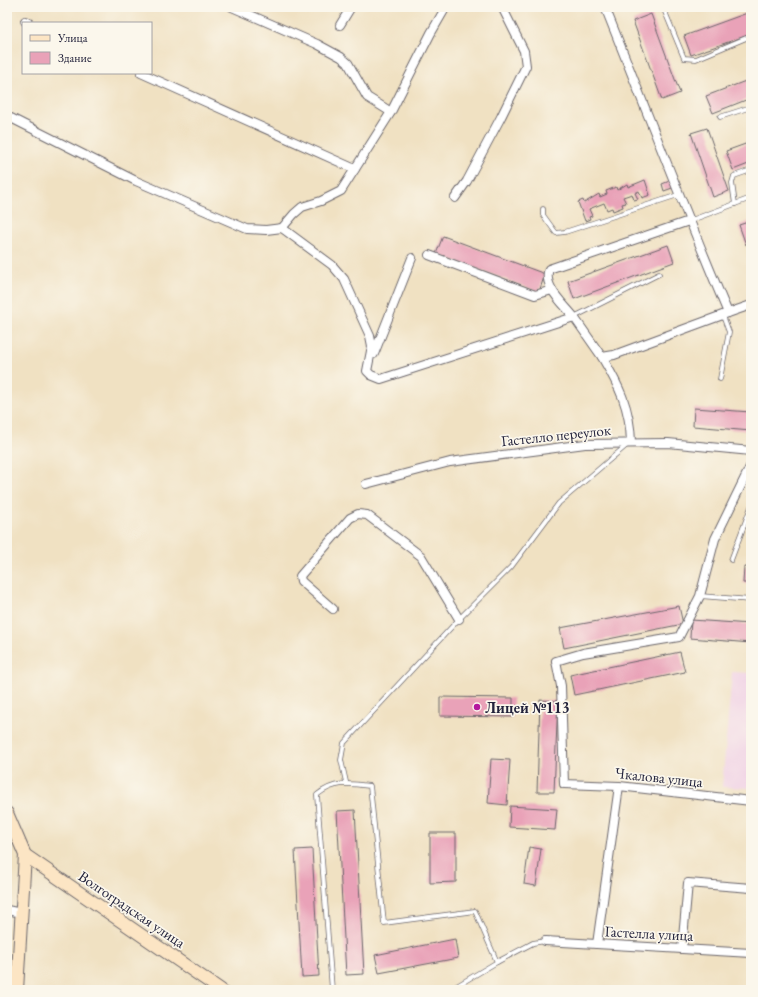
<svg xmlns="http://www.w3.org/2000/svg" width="758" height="997" viewBox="0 0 758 997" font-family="'EB Garamond',serif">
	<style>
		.built { fill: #f0d0e5 }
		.building { fill: #e9a2b8 }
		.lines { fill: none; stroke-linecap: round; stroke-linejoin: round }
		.lane-casing { stroke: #6a656a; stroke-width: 5.5 }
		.street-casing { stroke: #6a656a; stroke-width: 10 }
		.secondary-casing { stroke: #6a656a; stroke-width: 14 }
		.lane { stroke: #fff; stroke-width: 4 }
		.street { stroke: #fff; stroke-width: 8 }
		.secondary { stroke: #fce5c4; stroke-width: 12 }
		.poi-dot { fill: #b5179e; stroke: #fbf7ec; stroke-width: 1.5 }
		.labels { text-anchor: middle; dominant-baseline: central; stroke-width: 3.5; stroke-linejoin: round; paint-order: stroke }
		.street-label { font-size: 15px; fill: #22223b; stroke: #fbf7ec }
		.poi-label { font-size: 15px; font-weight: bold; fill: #22223b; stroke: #fbf7ec; text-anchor: start }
	</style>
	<rect width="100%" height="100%" fill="#fbf7ec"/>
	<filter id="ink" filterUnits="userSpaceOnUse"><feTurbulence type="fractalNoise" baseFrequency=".025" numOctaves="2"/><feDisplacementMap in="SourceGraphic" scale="8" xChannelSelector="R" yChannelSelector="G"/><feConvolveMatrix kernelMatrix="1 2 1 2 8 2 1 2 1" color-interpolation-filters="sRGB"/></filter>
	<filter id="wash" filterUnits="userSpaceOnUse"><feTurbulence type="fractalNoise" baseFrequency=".012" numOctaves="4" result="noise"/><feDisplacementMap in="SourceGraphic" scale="16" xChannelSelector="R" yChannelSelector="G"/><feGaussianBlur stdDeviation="0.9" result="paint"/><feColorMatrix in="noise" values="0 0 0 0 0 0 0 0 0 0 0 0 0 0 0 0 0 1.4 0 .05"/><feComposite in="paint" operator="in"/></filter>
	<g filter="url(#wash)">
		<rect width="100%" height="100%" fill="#f0e1c2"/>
		<polygon class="built" points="732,672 751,673 751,788 722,787"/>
		<g id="blocks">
			<g class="building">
				<polygon points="750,12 751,34 691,55 684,36"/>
				<polygon points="651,14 680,93 662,100 633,21"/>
				<polygon points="751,79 751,98 713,113 706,96"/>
				<polygon points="707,128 729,191 713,197 691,133"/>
				<polygon points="751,142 751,163 733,170 726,151"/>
				<polygon points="645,180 650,195 642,198 639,191 635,193 638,199 634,200 632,194 623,197 626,203 622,204 623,207 613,211 612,208 607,210 604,203 589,209 592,216 589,217 590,219 585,221 578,202 583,200 584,203 599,194 600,197 607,194 606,191 616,187 617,190 627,184 628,187"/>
				<polygon points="672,180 675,187 664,191 662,184"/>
				<polygon points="751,221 751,243 746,245 739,225"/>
				<polygon points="443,236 545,274 539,292 436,254"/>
				<polygon points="668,245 674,262 574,299 568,281"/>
				<polygon points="694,408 751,412 751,431 693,426"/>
				<polygon points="744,567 751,567 751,583 743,583"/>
				<polygon points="679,606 683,624 564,648 560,628"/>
				<polygon points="691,620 751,624 751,643 690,638"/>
				<polygon points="680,652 685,672 574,695 570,675"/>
				<polygon points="440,697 513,698 513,717 440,716"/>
				<polygon points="540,700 558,701 554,792 537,792"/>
				<polygon points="491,759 510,760 507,805 488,803"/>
				<polygon points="510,806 557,809 555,830 509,827"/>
				<polygon points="355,810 364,974 346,975 337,811"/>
				<polygon points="430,833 456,833 456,882 430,883"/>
				<polygon points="529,847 541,849 536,886 524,884"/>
				<polygon points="312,849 319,976 302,977 295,850"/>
				<polygon points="455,939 458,958 379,973 375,955"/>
			</g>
		</g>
	</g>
	<g filter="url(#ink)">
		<use href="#blocks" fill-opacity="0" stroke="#6a656a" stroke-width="1"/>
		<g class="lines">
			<g class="lane-casing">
				<g id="lane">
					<polyline points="663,7 684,58 696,59 751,36"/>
					<polyline points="720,117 751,107"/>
					<polyline points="735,204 732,183 734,176 751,170"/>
					<polyline points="543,209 543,215 556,233 565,232 678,195"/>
					<polyline points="689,221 751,198"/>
					<polyline points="574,317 659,274"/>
					<polyline points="720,379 729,332 723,316"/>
					<polyline points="731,560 751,507"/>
					<polyline points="700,596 751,600"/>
					<polyline points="346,782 341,760 344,743 459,619 511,567 559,503 627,445"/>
					<polyline points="497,962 533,943 545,941"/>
					<path d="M332,990L317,795C334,781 349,783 370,786L384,923L475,911L497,962L450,990"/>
				</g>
			</g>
			<g class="street-casing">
				<g id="street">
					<polyline points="232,7 317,44 341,57 348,63 367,97 391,112"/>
					<path d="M605,7C646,109 685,212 728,313L614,355L602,357C619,386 630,407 631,442"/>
					<polyline points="25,21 29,23"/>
					<polyline points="340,25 351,7"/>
					<polyline points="141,73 355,169"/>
					<polyline points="7,116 136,181 247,229 266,230 282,228 332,265 344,279 370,336 372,346 367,371 371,375 381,379 574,317 602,357"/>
					<polyline points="455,198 467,181 501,117 526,66 524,51 502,7"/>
					<polyline points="282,228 294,214 302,207 321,201 341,191 391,112 431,33 446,7"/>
					<polyline points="429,255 535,295 552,290"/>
					<polyline points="728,313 751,305"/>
					<path d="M574,317C564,304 542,286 549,269L689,221"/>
					<polyline points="374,354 412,258"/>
					<polyline points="751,465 715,539 700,596 679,637 583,653 556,661 561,686 564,784 619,786 751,801"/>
					<polyline points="366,484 450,462 585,444 668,443 751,451"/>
					<polyline points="333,609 301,581 300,576 350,518 358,514 367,515 421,556 459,619"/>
					<polyline points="7,910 21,913"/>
					<polyline points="545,941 751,953"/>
					<polyline points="597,944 619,786"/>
					<polyline points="682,949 688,883 751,888"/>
				</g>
			</g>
			<g class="secondary-casing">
				<g id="secondary">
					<polyline points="7,813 25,855 17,990"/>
					<polyline points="25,855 221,990"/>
				</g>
			</g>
			<use href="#lane" class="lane"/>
			<use href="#street" class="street"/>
			<use href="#secondary" class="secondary"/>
		</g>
	</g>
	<circle class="poi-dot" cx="477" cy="707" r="4"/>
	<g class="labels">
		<g class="street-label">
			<text transform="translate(556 435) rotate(-6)">Гастелло переулок</text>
			<text transform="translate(659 777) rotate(6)">Чкалова улица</text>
			<text transform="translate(132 909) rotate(34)">Волгоградская улица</text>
			<text transform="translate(649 933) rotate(3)">Гастелла улица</text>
		</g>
		<g class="poi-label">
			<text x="485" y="707">Лицей №113</text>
		</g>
	</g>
	<rect width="758" height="997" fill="none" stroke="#fbf7ec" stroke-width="24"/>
	<rect x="22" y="22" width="130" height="52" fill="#fbf7ec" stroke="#a4a2a5"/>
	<rect x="30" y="35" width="20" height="6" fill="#fce5c4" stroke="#a4a2a5"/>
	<text x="58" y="42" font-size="12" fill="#22223b">Улица</text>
	<rect x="30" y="52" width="20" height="12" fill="#e9a2b8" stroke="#a4a2a5"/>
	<text x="58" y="62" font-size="12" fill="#22223b">Здание</text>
</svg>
